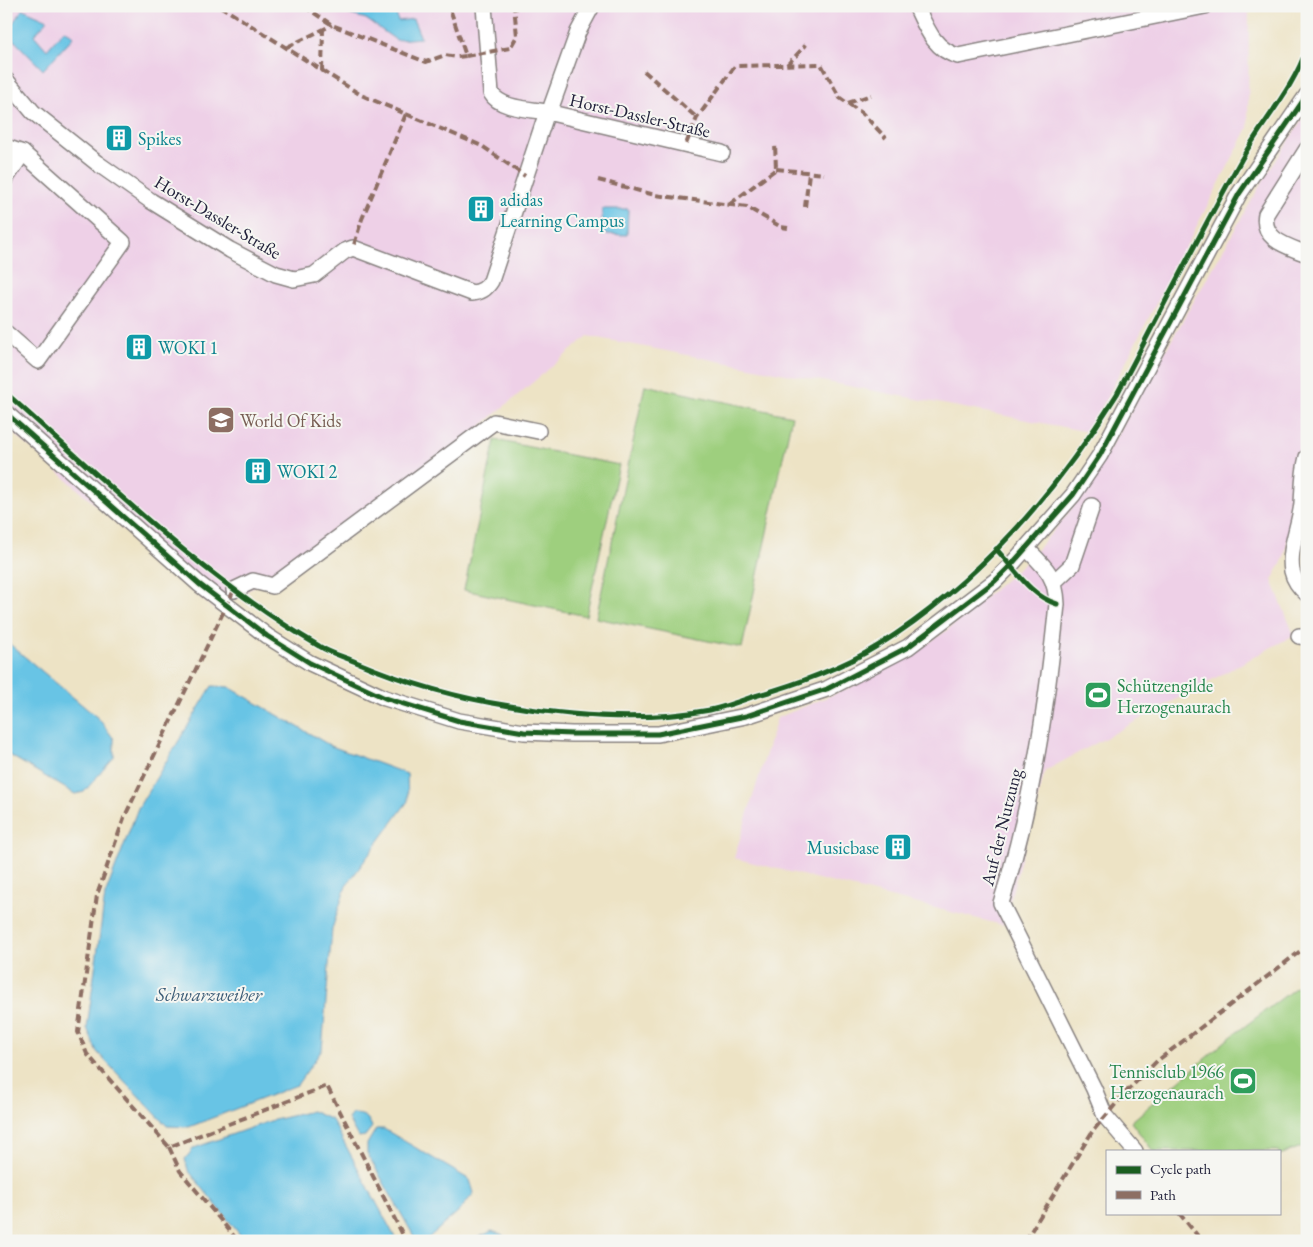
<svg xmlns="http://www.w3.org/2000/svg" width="1313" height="1247" viewBox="0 0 1313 1247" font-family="'EB Garamond',serif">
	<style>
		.built { fill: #eed0e7 }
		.green { fill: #9ecf7e; stroke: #60785c }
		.water { fill: #67c4e5; stroke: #447390 }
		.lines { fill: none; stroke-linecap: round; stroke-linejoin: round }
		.minor-casing { stroke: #888280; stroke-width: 18 }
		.minor { stroke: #fff; stroke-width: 15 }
		.quiet { stroke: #8d6e63; stroke-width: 4; stroke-dasharray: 8 4; stroke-linecap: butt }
		.cycleway-casing { stroke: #f6f6f2; stroke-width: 8 }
		.cycleway { stroke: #1b5e20; stroke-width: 5 }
		.labels { text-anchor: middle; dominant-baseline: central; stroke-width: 4; stroke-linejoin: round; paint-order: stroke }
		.street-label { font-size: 18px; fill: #22223b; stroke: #f6f6f2 }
		.culture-label { font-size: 18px; fill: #0d838f; stroke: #f6f6f2; text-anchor: start }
		.education-label { font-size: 18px; fill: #785e54; stroke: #f6f6f2; text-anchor: start }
		.leisure-label { font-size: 18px; fill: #27864d; stroke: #f6f6f2; text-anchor: start }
		.water-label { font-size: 19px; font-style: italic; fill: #3a5b76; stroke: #f6f6f2 }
	</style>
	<rect width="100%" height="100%" fill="#f6f6f2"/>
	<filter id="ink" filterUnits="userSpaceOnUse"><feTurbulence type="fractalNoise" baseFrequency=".02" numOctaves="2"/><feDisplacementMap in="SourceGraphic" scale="10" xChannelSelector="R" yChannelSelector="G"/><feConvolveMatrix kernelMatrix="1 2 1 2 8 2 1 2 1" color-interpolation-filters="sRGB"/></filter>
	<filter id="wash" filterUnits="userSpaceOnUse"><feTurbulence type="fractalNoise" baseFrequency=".0096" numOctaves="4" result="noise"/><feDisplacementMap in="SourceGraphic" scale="20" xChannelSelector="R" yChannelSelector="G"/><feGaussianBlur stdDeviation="1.12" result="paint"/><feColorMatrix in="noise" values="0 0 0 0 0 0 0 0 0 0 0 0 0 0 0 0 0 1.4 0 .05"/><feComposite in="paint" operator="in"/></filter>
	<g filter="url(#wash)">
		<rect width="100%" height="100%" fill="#ede3c5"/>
		<g class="built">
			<polygon points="6,6 1249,6 1248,128 1089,432 588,336 406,489 216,611 6,426"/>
			<polygon points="1307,112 1307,391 1300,407 1305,435 1296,467 1296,498 1284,558 1272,580 1294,635 1045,771 1003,925 734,858 777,718 851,687 909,656 946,631 1026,562 1063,520 1092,479 1261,184"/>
		</g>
		<g class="green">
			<polygon points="645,385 792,416 742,648 596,618"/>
			<polygon points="495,440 619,465 586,616 464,590"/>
			<polygon points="1307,979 1307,1145 1279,1155 1279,1151 1153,1151 1131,1122 1228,1039"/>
		</g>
		<g class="water">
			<polygon points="321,6 395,6 398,21 413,19 421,38 396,40 366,19"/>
			<polygon points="23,9 48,20 34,35 47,50 64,30 74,36 43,70 6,32"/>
			<polygon points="602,209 628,209 627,235 602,234"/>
			<polygon points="6,641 99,719 114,739 114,757 84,792 75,794 6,753"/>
			<polygon points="212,686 229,687 331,746 407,774 408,801 346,886 332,929 322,1050 297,1085 189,1127 167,1126 97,1052 87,1028 105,895 138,808"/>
			<polygon points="312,1111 332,1120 397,1241 245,1241 188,1170 185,1159 194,1148 270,1121"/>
			<path d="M352,1114C363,1114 368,1116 372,1127L365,1136L358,1137L348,1119Z"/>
			<polygon points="376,1129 384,1129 470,1180 474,1193 460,1210 425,1241 416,1240 367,1153 367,1144"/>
			<polygon points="492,1231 503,1235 505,1241 471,1241"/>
		</g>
	</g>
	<g filter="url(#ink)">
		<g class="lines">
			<g class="minor-casing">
				<g id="minor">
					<path d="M484,6L491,93C500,109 530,109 547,112"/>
					<path d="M916,6C926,27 934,50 958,56L1205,6"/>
					<path d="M6,80L33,112L97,163L151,201L230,250L276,274L294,279L314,275L345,251L353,248L472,293C481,292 486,289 491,281L547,112L722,153"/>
					<polyline points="549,113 578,32 592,6"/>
					<polyline points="6,147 23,153 123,242 38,361 6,333"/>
					<path d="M1307,149L1266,214C1261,240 1287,246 1307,254"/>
					<polyline points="6,178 23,153"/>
					<polyline points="6,413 199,584 267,636 310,663 385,698 459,721 524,732 572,734 658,734 746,716 827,689 908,647 995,581 1011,565 1073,495 1100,455 1239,194 1307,95"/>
					<path d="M1307,457C1303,472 1303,487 1302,503C1300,525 1288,549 1292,571C1294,580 1300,588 1307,594"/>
					<path d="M1027,549C1046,568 1056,576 1057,604C1047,705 1032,806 1001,903L1094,1089L1105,1116L1135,1151"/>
					<polyline points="1055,581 1072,565 1092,506"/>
					<polyline points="234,590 253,581 273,586 494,422 538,431"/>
					<polyline points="1299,636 1307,637"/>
				</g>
			</g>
			<use href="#minor" class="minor"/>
			<g class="quiet">
				<polyline points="220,6 361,95 406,114 362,219 353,248"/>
				<polyline points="304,6 332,25 426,62 445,55 457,57 466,56 449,6"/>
				<polyline points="287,47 332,25"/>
				<polyline points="466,56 510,48 517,36 514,6"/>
				<polyline points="787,65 806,45"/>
				<polyline points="322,71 323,29"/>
				<polyline points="644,71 697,118"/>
				<polyline points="848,103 871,95"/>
				<polyline points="406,114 482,146 525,176"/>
				<polyline points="686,144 697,118 735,66 821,64 840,98 862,113 886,138"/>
				<polyline points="776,169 824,174"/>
				<polyline points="598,180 655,195 747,207 781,227 788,228"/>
				<polyline points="730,204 776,169 775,143"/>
				<polyline points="805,207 809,173"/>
				<polyline points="234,590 124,818 97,895 78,1032 87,1054 169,1147 327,1086 406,1241"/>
				<polyline points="169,1147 180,1171 238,1241"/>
				<polyline points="1179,1213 1202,1241"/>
				<polyline points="1025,1241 1092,1132 1126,1092 1157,1061 1307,946"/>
			</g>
			<g class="cycleway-casing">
				<g id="cycleway">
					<path d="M6,393C106,482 203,578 319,646C330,653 344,657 356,662C406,683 457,698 510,706C576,717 645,722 710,710C725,707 741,701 755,696C795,685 844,667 879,645C977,584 1057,491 1117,394C1158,317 1197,238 1240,162C1261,123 1293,90 1307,48"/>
					<polyline points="6,413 199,584 267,636 310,663 385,698 459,721 524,732 572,734 658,734 746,716 827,689 908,647 995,581 1011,565 1073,495 1100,455 1239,194 1307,95"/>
					<path d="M996,549C1015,569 1030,596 1057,604"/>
				</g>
			</g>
			<use href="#cycleway" class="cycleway"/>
		</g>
	</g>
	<defs>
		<g id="building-square" transform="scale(1.4375)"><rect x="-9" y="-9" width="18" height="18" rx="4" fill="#0f9aa8" stroke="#f6f6f2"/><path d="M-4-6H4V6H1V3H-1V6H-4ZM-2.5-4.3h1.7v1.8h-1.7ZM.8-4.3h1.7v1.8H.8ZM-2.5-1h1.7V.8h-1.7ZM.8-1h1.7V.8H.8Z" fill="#fff"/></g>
		<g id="school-square" transform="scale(1.4375)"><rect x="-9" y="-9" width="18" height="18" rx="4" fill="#8d6e63" stroke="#f6f6f2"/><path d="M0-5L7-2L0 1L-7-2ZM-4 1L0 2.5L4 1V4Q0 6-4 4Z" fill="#fff"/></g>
		<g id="stadium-square" transform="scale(1.4375)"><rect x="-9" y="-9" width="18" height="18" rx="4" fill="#2e9e5b" stroke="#f6f6f2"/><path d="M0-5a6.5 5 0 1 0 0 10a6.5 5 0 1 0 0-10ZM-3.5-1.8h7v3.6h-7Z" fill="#fff"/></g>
	</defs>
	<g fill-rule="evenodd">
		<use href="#building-square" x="119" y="138"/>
		<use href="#building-square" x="481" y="209"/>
		<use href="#building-square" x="139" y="347"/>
		<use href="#school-square" x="221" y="420"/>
		<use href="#building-square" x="258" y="471"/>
		<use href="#stadium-square" x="1098" y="695"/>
		<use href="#building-square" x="898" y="847"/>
		<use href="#stadium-square" x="1243" y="1081"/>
	</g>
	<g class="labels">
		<g class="street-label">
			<text transform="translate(640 115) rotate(13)">Horst-Dassler-Straße</text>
			<text transform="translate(218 217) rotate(31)">Horst-Dassler-Straße</text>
			<text transform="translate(1001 827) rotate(-76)">Auf der Nutzung</text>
		</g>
		<g class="culture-label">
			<text x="138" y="138">Spikes</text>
			<text x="500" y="199">adidas<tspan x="500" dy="21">Learning Campus</tspan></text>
			<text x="158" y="347">WOKI 1</text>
			<text x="277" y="471">WOKI 2</text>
			<text x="879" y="847" text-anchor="end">Musicbase</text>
		</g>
		<g class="education-label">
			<text x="240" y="420">World Of Kids</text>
		</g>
		<g class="leisure-label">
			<text x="1117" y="685">Schützengilde<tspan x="1117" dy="21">Herzogenaurach</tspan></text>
			<text x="1224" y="1071" text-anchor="end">Tennisclub 1966<tspan x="1224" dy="21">Herzogenaurach</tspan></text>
		</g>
		<g class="water-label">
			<text x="209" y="994">Schwarzweiher</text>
		</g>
	</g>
	<rect width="1313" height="1247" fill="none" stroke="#f6f6f2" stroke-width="25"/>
	<rect x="1106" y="1150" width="175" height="65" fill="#f6f6f2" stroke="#a1a1a9"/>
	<rect x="1116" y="1166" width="25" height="8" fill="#1b5e20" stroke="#a1a1a9"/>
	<text x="1150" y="1174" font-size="15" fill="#22223b">Cycle path</text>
	<rect x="1116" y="1191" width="25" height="8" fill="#8d6e63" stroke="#a1a1a9"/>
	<text x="1150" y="1200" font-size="15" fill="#22223b">Path</text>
</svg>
